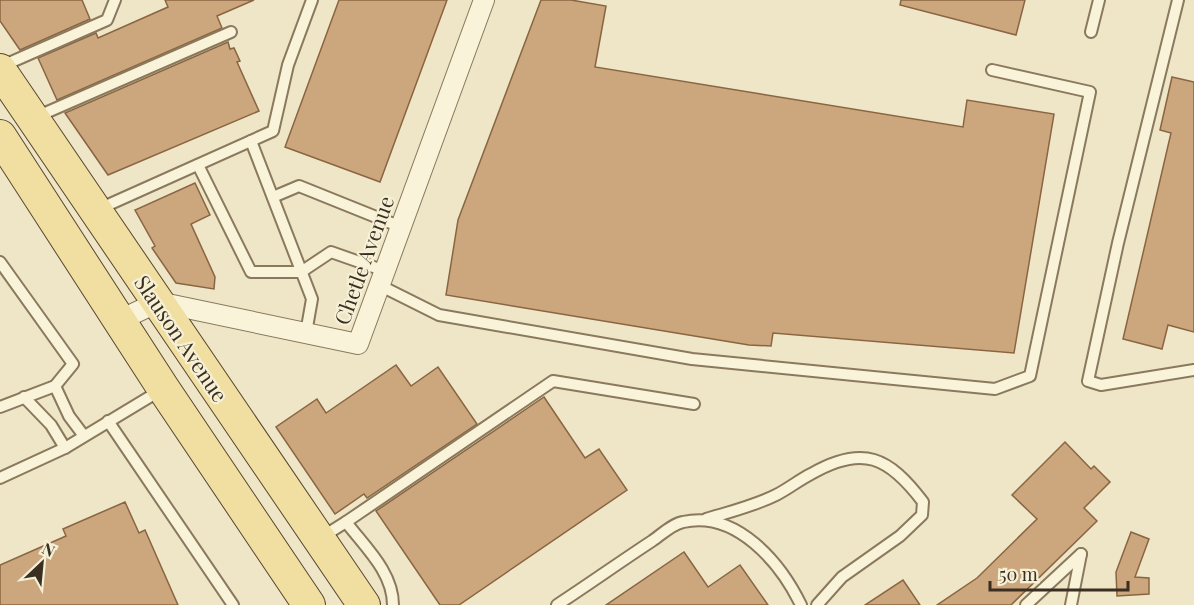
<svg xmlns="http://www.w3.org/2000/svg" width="1194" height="605" viewBox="0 0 1194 605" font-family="'Playfair Display',serif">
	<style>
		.building { fill: #cca67d; stroke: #896542; stroke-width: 1.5 }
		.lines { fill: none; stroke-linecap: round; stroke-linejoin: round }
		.service-casing { stroke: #8a795c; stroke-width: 14 }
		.minor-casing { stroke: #8a795c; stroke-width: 22 }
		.primary-casing { stroke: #584730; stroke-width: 34 }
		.service { stroke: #f9f3da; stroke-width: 10 }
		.minor { stroke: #f9f3da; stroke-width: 20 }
		.primary { stroke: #f0dfa0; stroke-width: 32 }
		.labels { text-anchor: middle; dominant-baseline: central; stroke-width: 4.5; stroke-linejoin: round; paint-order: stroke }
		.street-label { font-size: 21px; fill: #3a2f20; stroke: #f5f0d6 }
	</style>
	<rect width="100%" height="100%" fill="#eee6c7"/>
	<g class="building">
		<polygon points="0,0 82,0 90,19 20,50 0,21"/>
		<polygon points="165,0 254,0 217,16 222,28 57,100 38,58 96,33 98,38 168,7"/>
		<polygon points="339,0 447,0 380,182 285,147"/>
		<polygon points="541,0 571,0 606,6 595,67 963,127 967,100 1054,114 1014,353 773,333 771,346 749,345 446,295 458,220"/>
		<polygon points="901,0 1025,0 1016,35 900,5"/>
		<polygon points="228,42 230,49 234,48 240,61 237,62 259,111 108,175 65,113"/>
		<polygon points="1172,77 1194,82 1194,332 1168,325 1162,349 1123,339 1171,133 1160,130"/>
		<polygon points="195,183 210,215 191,224 215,277 214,289 176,283 152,248 155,246 135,210"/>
		<polygon points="396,365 411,386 438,367 477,424 367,498 364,494 335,514 276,427 317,399 326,413"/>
		<polygon points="544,397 585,458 599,449 627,490 459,605 440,605 376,511"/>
		<polygon points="1065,442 1091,469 1094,466 1110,482 1084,508 1097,521 1011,605 937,605 977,578 1037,519 1012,495"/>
		<polygon points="125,502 139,533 145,530 178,605 0,605 0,565 66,536 63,529"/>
		<polygon points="1131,532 1149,539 1135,577 1149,578 1149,594 1117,596 1116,572"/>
		<polygon points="684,552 708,587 740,565 768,605 606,605"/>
		<polygon points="903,580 920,605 865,605"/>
	</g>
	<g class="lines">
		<g class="service-casing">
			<g id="service">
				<polyline points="1178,0 1118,243 1088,381 1101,385 1194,370"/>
				<polyline points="1091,32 1099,0"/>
				<polyline points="0,67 107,20 115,0"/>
				<polyline points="36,117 231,32"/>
				<polyline points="251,141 312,299 306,333"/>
				<polyline points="198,165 251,272 301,272 331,252 385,271"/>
				<polyline points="273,197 299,186 401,227"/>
				<polyline points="99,209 273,131 288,65 312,0"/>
				<polyline points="0,262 73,364 55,386 0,407"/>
				<polyline points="379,285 439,315 692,359 995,389 1030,376 1090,92 992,70"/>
				<polyline points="55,386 69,416 84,436"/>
				<polyline points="24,397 51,425 65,448"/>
				<polyline points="108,421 233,605"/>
				<polyline points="0,478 65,448 161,390"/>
				<path d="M706,519C729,512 754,506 776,495C788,489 799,480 811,474C863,444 889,457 923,502L922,515L900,536L842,577L817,605"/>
				<polyline points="346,522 553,381 694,404"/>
				<path d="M322,537L346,522C365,547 393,572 393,605"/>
				<path d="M557,605C589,584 620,562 652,541C661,535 672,524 683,522C736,510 780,562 801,605"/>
				<polyline points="1026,605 1081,554"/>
				<polyline points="1071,605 1081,554"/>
			</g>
		</g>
		<g class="minor-casing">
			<polyline id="minor" points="120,320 158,302 358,344 484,0"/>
		</g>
		<g class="primary-casing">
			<g id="primary">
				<polyline points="0,70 364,605"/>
				<polyline points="0,136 163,388 309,605"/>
			</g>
		</g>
		<use href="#service" class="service"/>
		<use href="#minor" class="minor"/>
		<use href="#primary" class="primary"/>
	</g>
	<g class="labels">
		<g class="street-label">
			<text transform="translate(363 260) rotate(-70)">Chetle Avenue</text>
			<text transform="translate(182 338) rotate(56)">Slauson Avenue</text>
		</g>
	</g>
	<g transform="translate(42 563) rotate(26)" stroke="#f5f0d6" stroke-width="4.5" paint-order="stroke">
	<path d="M0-4.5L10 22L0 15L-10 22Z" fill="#3a2f20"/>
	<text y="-9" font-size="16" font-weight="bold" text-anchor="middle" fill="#3a2f20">N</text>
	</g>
	<path d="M990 581v9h138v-9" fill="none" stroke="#3a2f20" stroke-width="3"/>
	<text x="999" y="581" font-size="18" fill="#3a2f20" stroke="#f5f0d6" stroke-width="4.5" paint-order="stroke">50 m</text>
</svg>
